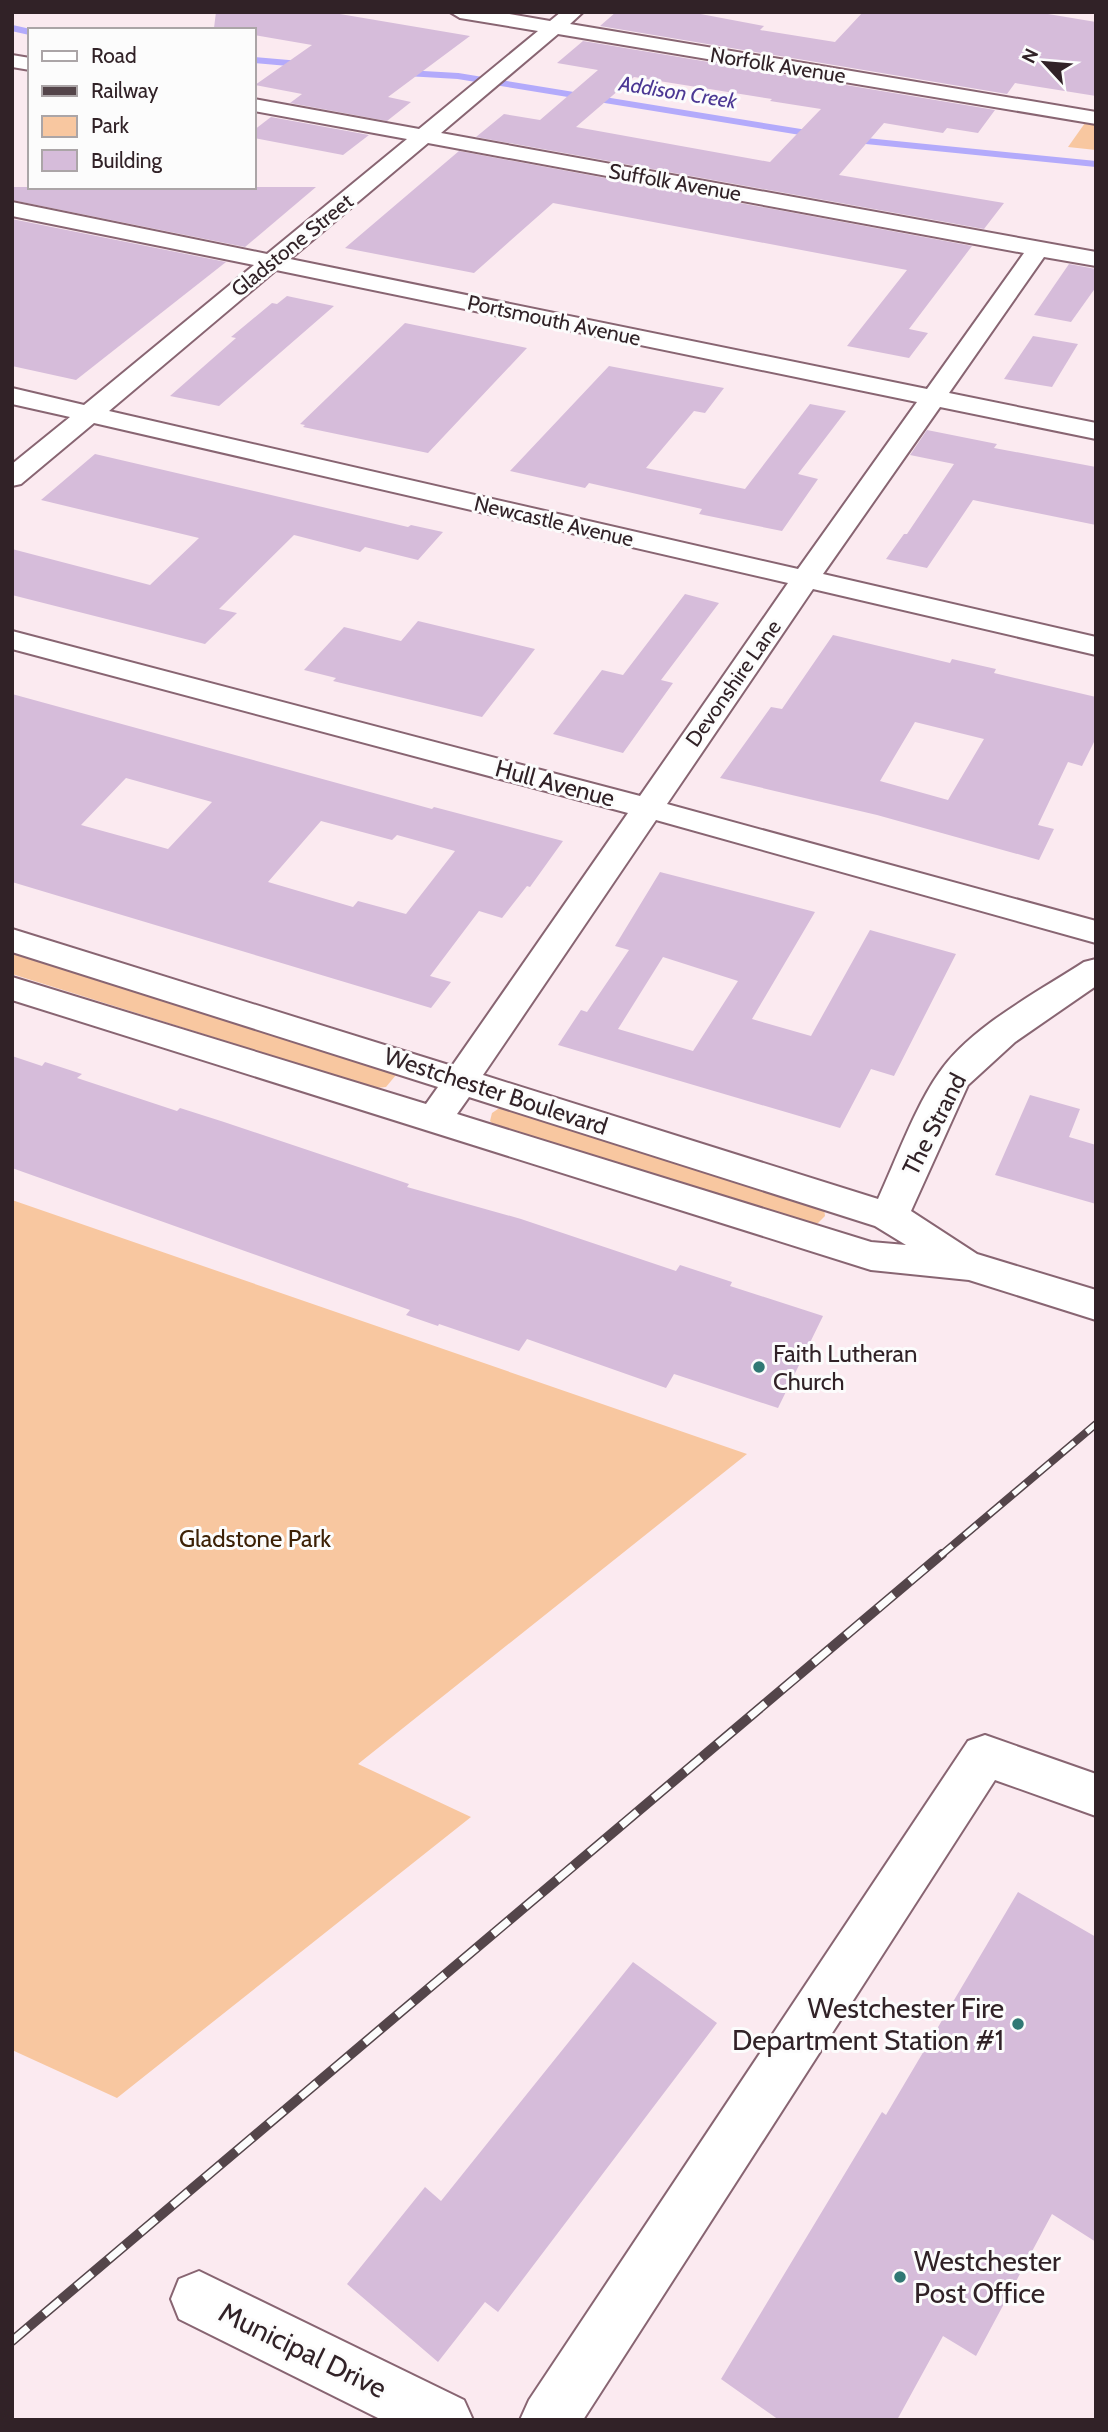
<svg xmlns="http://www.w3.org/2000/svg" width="1108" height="2432" viewBox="0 0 1108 2432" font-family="Cabin,sans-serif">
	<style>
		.green { fill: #f8c7a0 }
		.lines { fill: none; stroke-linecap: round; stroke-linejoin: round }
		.stream { stroke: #b3aafb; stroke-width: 6 }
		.building { fill: #d6bcda; fill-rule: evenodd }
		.minor-casing { stroke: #886572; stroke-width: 4 }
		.minor { fill: #fff; fill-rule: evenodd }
		.rail-far1-casing { stroke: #54454a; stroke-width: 8 }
		.rail-casing { stroke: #54454a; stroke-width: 10 }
		.rail-far1 { stroke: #fcfcfc; stroke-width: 5; stroke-dasharray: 16; stroke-linecap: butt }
		.rail { stroke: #fcfcfc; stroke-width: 7; stroke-dasharray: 21; stroke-linecap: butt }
		.poi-dot { fill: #307874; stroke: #fcfcfc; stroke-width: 2.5 }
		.labels { text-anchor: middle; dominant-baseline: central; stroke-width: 6; stroke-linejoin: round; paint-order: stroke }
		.far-street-label { font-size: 21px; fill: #312227; stroke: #fcfcfc }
		.far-water-label { font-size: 21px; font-style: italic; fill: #4c3894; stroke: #fcfcfc }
		.street-label { font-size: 24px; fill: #312227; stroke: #fcfcfc }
		.poi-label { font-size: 24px; fill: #312227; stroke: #fcfcfc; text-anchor: start }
		.park-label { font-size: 24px; fill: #3d2106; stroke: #fcfcfc }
		.near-poi-label { font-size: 28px; fill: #312227; stroke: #fcfcfc; text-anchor: end }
		.near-street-label { font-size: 28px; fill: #312227; stroke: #fcfcfc }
	</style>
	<rect width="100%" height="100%" fill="#fbeaf0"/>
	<g class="green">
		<polygon points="1085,123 1096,125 1096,150 1068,147"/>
		<polygon points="12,953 390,1070 396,1075 386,1087 376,1088 12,974"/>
		<polygon points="501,1107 511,1108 824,1208 825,1216 818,1223 809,1225 496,1127 490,1121 492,1113"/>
		<polygon points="12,1200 747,1454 358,1764 471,1817 117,2098 12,2050"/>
	</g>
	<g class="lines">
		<g class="stream">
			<polyline points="12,28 30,32"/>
			<polyline points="254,60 300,64"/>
			<polyline points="406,73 458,76 813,134"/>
			<polyline points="856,140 1096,164"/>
		</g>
	</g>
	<g class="building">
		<polygon points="216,12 328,12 470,36 388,97 411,102 387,121 290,103 302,94 255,85 312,45 254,35 254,30 214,28"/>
		<polygon points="616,12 690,12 764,26 760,30 835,42 863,12 1036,12 1096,22 1096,96 1015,83 1007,94 600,26"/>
		<path d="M583,41L995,110L978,133L947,128L943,133L884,123L839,175L1004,203L984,229L476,137L504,114L540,120L598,70L557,63ZM634,77L772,99L770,101L821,109L770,162L576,127Z"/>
		<polygon points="271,117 369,135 343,155 254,138 254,130"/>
		<polygon points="459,151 972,246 909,329 928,333 909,358 847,346 907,270 553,203 474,273 345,248"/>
		<polygon points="12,187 316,187 245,247 12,200"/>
		<polygon points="12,219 226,262 76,380 12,366"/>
		<polygon points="1069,264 1096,269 1096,287 1071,322 1034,315"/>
		<polygon points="287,296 334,306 219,406 170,396 236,338 231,337 272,303 277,304"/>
		<polygon points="405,323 527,348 428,453 303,427 305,425 300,424"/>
		<polygon points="1033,336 1078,344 1052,387 1004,379"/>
		<polygon points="609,366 724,388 705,413 694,411 646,468 745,489 810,404 846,411 798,474 818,479 782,531 699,514 702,509 589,483 585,488 510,471"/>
		<polygon points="927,430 997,444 994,448 1096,467 1096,525 973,500 927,568 886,559 904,534 907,534 954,464 910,455"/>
		<polygon points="95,454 408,527 411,525 443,532 418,560 365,547 360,552 294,535 219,609 237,613 205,644 12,595 12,549 150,585 199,538 41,500"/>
		<polygon points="685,594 719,603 661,680 673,683 623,753 553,734 602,670 623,675"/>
		<polygon points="418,621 535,649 482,717 333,681 336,678 304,670 344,627 401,641"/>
		<path d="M833,635L950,663L952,659L996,669L994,673L1096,697V738L1082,766L1068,762L1038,825L1054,829L1039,860L877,815L720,778L771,707L782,709ZM915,722L984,739L948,800L880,781Z"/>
		<path d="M12,694L432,809L434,807L563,841L530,887L527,886L502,918L479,911L430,976L451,982L431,1008L12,882ZM126,778L212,802L168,849L81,825ZM321,821L392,840L397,835L455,851L406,914L358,901L353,907L268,882Z"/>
		<path d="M660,872L815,912L752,1019L811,1036L870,930L956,954L894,1076L871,1069L840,1128L558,1045L581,1010L587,1012L629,950L615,946ZM663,957L738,981L693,1051L618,1029Z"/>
		<polygon points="12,1056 42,1066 45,1062 82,1074 77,1078 177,1111 180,1108 224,1122 409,1184 407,1187 521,1219 676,1271 680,1265 732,1282 730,1286 823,1316 778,1408 674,1374 666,1388 527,1339 519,1351 439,1324 438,1326 406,1315 410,1310 12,1168"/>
		<polygon points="1030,1095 1080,1109 1069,1137 1096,1145 1096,1204 995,1175"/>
		<polygon points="1018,1892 1096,1937 1096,2242 1052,2214 976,2356 943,2336 897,2420 779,2420 721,2379 882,2112 886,2115"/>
		<polygon points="633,1962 717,2023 498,2312 485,2302 438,2362 347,2284 425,2187 441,2201"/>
	</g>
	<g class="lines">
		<g class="minor-casing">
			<g id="minor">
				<path d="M450,12H497L550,21L561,12H583L570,24L1096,112V124L558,34L441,133L1096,252V266L1044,257L949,393L1096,423V439L940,407L823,574L1096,637V655L813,589L667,804L1096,921V943L656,820L483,1075L878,1199C896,1160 915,1107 939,1073C970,1027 1038,992 1084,962L1096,959V986L1015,1042L968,1085L911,1211L977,1254L1096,1290V1320L969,1280L871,1270L12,1000V977L426,1104L438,1087L12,952V929L452,1066L628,813L12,649V631L640,796L788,583L94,423L21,484L12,486V464L70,417L12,404V388L84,405L254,265L12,216V202L267,254L407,139L254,111V99L419,129L538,31L460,18ZM428,143L1024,253L927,389L290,259ZM276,270L917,402L798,569L109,411ZM469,1097L875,1226L906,1245L871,1242L457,1114Z"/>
				<polygon points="12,55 30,58 30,70 12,67"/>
				<polygon points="985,1735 1096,1774 1096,1816 995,1780 583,2420 520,2420 529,2400 968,1741"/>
				<polygon points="199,2271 464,2400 473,2420 382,2420 179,2319 171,2299 179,2279"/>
			</g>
		</g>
		<use href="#minor" class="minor"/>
		<g class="rail-far1-casing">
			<polyline id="rail-far1" points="940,1556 1096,1424"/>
		</g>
		<g class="rail-casing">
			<polyline id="rail" points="12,2341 942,1554"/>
		</g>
		<use href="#rail-far1" class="rail-far1"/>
		<use href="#rail" class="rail"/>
	</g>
	<g class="poi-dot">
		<circle cx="759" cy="1367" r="7"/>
		<circle cx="1018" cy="2024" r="7"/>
		<circle cx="900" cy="2277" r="7"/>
	</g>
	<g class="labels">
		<g class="far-street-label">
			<text transform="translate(778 65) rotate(9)">Norfolk Avenue</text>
			<text transform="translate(675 182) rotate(10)">Suffolk Avenue</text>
			<text transform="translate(292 245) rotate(-39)">Gladstone Street</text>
			<text transform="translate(554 320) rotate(12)">Portsmouth Avenue</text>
			<text transform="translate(554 521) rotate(13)">Newcastle Avenue</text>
			<text transform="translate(733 683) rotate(-55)">Devonshire Lane</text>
		</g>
		<g class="far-water-label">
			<text transform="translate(678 92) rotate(9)">Addison Creek</text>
		</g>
		<g class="street-label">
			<text transform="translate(555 783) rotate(15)">Hull Avenue</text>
			<text transform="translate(496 1091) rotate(18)">Westchester Boulevard</text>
			<text transform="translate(934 1124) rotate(-63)">The Strand</text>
		</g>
		<g class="poi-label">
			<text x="773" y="1353">Faith Lutheran<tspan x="773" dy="28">Church</tspan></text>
		</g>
		<g class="park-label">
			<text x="255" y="1538">Gladstone Park</text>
		</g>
		<g class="near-poi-label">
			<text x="1004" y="2008">Westchester Fire<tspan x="1004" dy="32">Department Station #1</tspan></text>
			<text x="914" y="2261" text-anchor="start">Westchester<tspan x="914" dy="32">Post Office</tspan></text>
		</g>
		<g class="near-street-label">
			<text transform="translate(303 2350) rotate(26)">Municipal Drive</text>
		</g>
	</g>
	<rect width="1108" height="2432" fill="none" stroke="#312227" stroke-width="28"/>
	<rect x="28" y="28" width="228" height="161" fill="#fcfcfc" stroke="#aba5a7" stroke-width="2"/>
	<rect x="42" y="51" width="35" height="10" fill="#ffffff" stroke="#aba5a7" stroke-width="2"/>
	<text x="91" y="63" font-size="21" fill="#312227">Road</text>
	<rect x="42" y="86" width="35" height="10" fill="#54454a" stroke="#aba5a7" stroke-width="2"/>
	<text x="91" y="98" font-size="21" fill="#312227">Railway</text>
	<rect x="42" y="116" width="35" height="21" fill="#f8c7a0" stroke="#aba5a7" stroke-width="2"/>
	<text x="91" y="133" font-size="21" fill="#312227">Park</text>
	<rect x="42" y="150" width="35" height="21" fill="#d6bcda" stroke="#aba5a7" stroke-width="2"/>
	<text x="91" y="168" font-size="21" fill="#312227">Building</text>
	<g transform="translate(1045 63) rotate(296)" stroke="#fcfcfc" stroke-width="5" paint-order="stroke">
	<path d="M0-5L12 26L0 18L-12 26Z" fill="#312227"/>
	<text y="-10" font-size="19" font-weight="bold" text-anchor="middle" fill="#312227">N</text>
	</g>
</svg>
